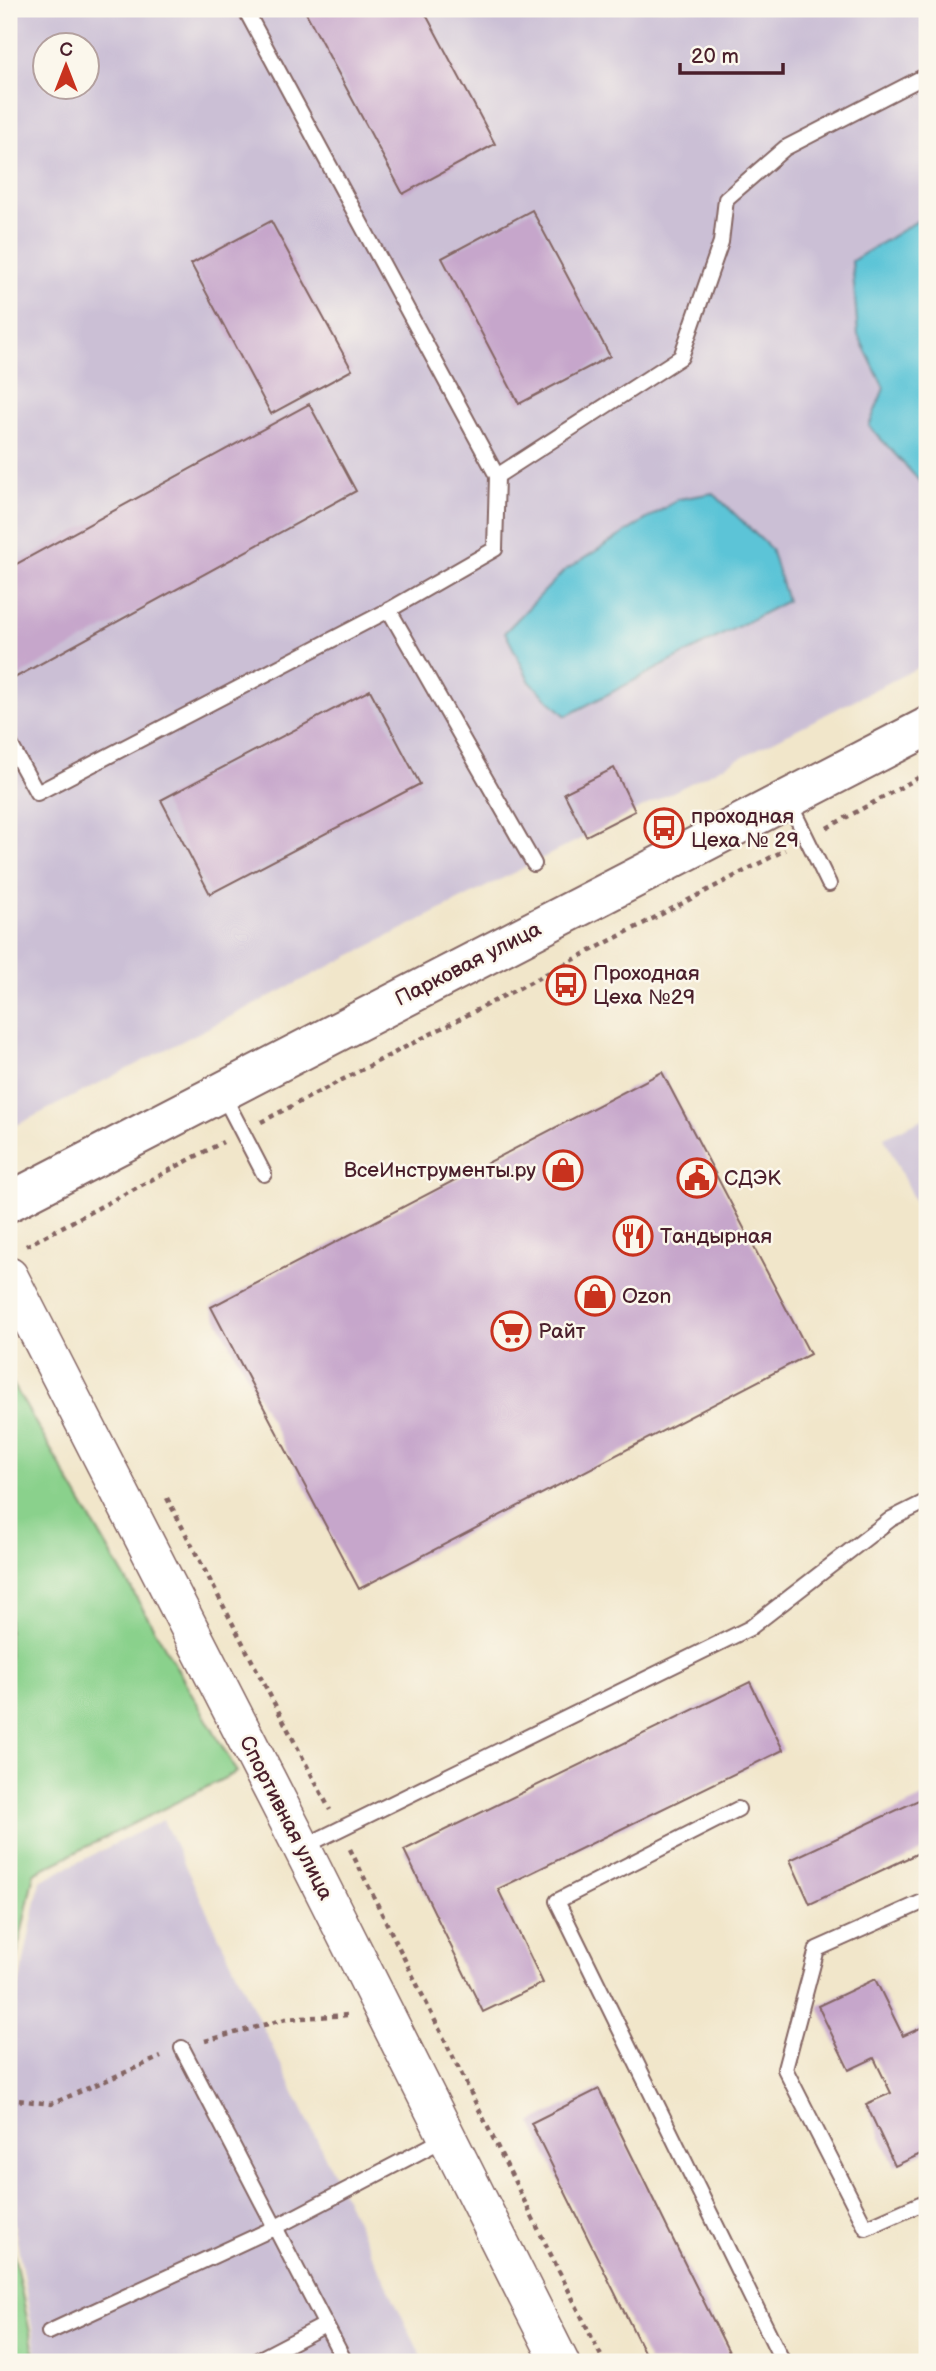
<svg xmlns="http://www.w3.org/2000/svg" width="936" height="2371" viewBox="0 0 936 2371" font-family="'Balsamiq Sans',sans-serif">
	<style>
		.industrial { fill: #cbbfd5; fill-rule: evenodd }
		.green { fill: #8ad18c; stroke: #6a785c; stroke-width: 2 }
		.water { fill: #5bc4d7; stroke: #527281; stroke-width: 2 }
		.building { fill: #c6a6cb }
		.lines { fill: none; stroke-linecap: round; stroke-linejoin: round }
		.service-casing { stroke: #846563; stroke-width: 18 }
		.tertiary-casing { stroke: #846563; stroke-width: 40 }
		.primary-casing { stroke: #846563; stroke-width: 42 }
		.path { stroke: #846563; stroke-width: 4.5; stroke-dasharray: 5 5; stroke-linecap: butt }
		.service { stroke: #fff; stroke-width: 14 }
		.tertiary { stroke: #fff; stroke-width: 37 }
		.primary { stroke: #fff; stroke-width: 38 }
		.labels { text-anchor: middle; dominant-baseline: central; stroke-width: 5; stroke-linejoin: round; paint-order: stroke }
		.poi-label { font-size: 21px; fill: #4a1f2b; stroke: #fbf7ec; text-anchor: start }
		.street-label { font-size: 21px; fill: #4a1f2b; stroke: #fbf7ec }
	</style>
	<rect width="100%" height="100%" fill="#fbf7ec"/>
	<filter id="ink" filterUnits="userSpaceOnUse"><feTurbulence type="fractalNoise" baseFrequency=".0143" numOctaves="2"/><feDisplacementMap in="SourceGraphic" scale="14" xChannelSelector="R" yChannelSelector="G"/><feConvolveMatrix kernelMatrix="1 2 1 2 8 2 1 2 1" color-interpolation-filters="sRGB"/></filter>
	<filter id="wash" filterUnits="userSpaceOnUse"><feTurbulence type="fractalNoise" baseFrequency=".00686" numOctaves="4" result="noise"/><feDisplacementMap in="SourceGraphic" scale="28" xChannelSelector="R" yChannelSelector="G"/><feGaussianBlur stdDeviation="1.57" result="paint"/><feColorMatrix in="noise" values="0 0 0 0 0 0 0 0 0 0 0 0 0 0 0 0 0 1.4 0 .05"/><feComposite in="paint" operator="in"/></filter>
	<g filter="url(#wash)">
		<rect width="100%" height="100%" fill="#f1e6ca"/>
		<g class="industrial">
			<path d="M9,9H927V663L9,1129ZM46,46H88V88H46Z"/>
			<polygon points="927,1117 927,1228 884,1137"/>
			<polygon points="163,1820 424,2362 38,2362 9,2193 9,2037 40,1881"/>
		</g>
		<g class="green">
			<polygon points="9,1377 237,1772 34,1873 9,1993"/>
			<polygon points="9,2231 36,2362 9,2362"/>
		</g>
		<g class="water">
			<polygon points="927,215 927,489 869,426 884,388 858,335 852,261"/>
			<polygon points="713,493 771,549 787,601 566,716 530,682 505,632 564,571 679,499"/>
		</g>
		<g id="blocks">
			<g class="building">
				<polygon points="304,9 423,9 495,144 403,194"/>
				<polygon points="532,210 610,356 519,404 442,258"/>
				<polygon points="271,221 352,370 271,414 191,264"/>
				<polygon points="309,404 356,491 9,681 9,568"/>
				<polygon points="370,690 420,784 210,894 161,800"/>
				<polygon points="614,768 635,811 586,836 564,793"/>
				<polygon points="662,1072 810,1354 359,1589 211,1307"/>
				<polygon points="750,1682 783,1750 498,1889 543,1983 483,2012 404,1850"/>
				<polygon points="927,1796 927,1849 810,1904 790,1860"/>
				<polygon points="875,1979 903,2036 927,2025 927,2151 895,2166 866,2104 891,2093 874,2058 849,2070 818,2006"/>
				<polygon points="599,2089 687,2268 734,2362 649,2362 531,2123"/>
			</g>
		</g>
	</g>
	<g filter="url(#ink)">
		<use href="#blocks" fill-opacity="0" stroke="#846563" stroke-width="2"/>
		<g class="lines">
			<g class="service-casing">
				<g id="service">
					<polyline points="245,9 497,476 495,549 389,610"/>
					<polyline points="497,476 681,357 721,242 726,199 785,148 927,75"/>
					<polyline points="9,742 37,793 389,610 534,864"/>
					<polyline points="788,800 829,884"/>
					<polyline points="222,1093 264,1174"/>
					<polyline points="738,1809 557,1901 783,2362"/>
					<polyline points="303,1847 750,1628 891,1519 927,1501"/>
					<polyline points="927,1900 817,1949 785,2069 866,2228 927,2201"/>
					<polyline points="182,2048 345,2362"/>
					<polyline points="49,2332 274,2228 446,2138"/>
					<polyline points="254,2362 325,2325"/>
				</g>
			</g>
			<g class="tertiary-casing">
				<polyline id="tertiary" points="9,1276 302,1848 560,2362"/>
			</g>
			<g class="primary-casing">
				<polyline id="primary" points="9,1202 927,727"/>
			</g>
			<g class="path">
				<polyline points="827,828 927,773"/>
				<polyline points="261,1122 785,850"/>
				<polyline points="26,1246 223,1142"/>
				<polyline points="167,1498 330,1810"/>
				<polyline points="350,1849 604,2362"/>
				<polyline points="205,2041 286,2019 348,2015"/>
				<polyline points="9,2099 51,2104 161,2057"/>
			</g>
			<use href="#service" class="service"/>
			<use href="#tertiary" class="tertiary"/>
			<use href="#primary" class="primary"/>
		</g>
	</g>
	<defs>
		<g id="bus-ring" transform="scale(2.0125)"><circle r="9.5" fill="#fbf7ec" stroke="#c8321e" stroke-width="1.5"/><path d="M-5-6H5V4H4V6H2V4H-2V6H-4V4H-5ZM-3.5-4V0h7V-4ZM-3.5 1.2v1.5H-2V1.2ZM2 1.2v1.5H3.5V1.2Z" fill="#c8321e"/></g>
		<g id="shop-ring" transform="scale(2.0125)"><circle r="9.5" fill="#fbf7ec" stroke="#c8321e" stroke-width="1.5"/><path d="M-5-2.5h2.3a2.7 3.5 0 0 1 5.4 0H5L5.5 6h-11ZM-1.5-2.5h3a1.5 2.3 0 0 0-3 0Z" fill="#c8321e"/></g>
		<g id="civic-ring" transform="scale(2.0125)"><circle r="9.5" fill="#fbf7ec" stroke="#c8321e" stroke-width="1.5"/><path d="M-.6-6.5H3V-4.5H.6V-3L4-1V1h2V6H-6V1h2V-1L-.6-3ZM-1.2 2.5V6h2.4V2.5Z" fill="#c8321e"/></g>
		<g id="restaurant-ring" transform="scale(2.0125)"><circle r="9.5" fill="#fbf7ec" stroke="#c8321e" stroke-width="1.5"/><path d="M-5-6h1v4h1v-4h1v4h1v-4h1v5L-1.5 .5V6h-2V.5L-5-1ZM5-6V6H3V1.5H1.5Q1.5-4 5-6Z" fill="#c8321e"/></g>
		<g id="supermarket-ring" transform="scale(2.0125)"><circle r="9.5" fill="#fbf7ec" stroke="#c8321e" stroke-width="1.5"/><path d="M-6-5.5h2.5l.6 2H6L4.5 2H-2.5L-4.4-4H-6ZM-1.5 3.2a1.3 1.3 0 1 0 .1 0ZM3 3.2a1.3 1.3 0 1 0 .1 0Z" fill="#c8321e"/></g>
	</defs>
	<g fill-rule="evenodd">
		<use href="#bus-ring" x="664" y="828"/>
		<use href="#bus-ring" x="566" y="985"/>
		<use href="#shop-ring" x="563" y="1170"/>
		<use href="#civic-ring" x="697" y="1178"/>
		<use href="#restaurant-ring" x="633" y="1236"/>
		<use href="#shop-ring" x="595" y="1296"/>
		<use href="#supermarket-ring" x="511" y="1331"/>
	</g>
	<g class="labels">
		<g class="poi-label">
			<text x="691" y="816">проходная<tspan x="691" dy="24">Цеха № 29</tspan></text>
			<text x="593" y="973">Проходная<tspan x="593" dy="24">Цеха №29</tspan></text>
			<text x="536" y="1170" text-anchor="end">ВсеИнструменты.ру</text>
			<text x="724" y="1178">СДЭК</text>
			<text x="660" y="1236">Тандырная</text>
			<text x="622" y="1296">Ozon</text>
			<text x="538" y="1331">Райт</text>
		</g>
		<g class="street-label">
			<text transform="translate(468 964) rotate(-27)">Парковая улица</text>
			<text transform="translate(286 1818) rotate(63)">Спортивная улица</text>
		</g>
	</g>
	<rect width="936" height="2371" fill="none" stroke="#fbf7ec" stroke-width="35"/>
	<g transform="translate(66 66)"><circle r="33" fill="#fbf7ec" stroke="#b4a19f" stroke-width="2"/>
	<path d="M0-5L12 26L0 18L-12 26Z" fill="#c8321e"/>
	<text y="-10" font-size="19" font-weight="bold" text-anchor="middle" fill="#4a1f2b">С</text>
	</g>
	<path d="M680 63v10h103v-10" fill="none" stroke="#4a1f2b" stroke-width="3.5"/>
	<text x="691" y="63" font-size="21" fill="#4a1f2b" stroke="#fbf7ec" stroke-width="5" paint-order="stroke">20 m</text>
</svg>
